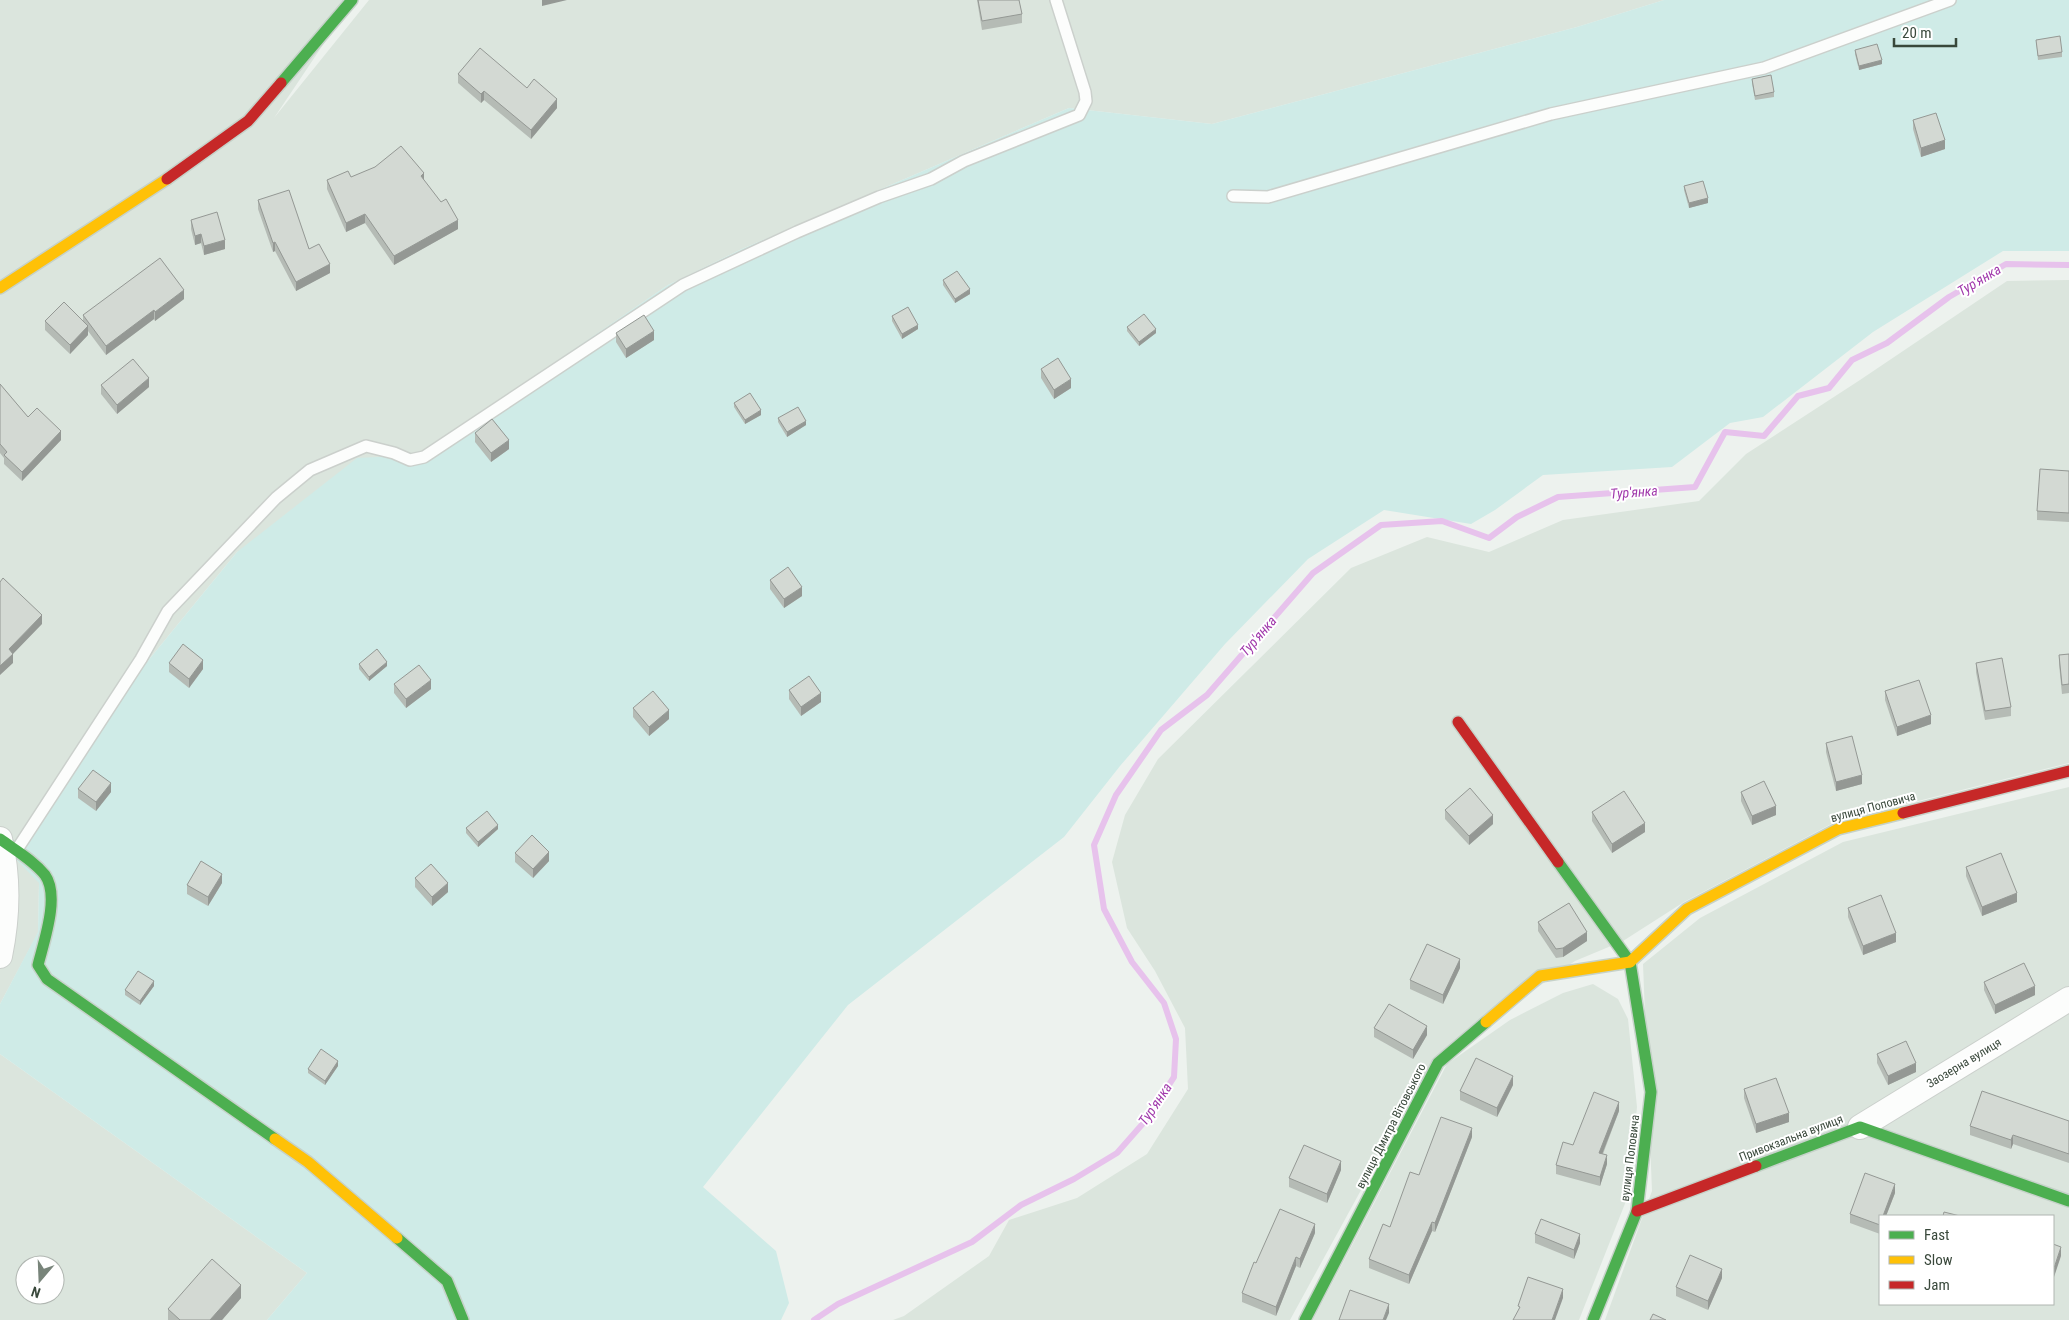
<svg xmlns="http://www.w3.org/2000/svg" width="2069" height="1320" viewBox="0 0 2069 1320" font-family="'Roboto Condensed',sans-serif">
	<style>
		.residential { fill: #dbe5dd; fill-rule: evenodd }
		.green { fill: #cfebe7 }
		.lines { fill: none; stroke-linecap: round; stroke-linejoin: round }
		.stream { stroke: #e7c2ec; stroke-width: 6 }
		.lane-casing { stroke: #cbd0cc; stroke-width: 14 }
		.street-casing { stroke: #cbd0cc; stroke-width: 26 }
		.fast-casing { stroke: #c6d2c9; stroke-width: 14 }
		.slow-casing { stroke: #c6d2c9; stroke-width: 14 }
		.jam-casing { stroke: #c6d2c9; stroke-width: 14 }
		.lane { stroke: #fcfdfc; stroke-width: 11 }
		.street { stroke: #fcfdfc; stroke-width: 24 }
		.fast { stroke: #4caf50; stroke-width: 11 }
		.slow { stroke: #ffc107; stroke-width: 11 }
		.jam { stroke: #c62828; stroke-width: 11 }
		.wall { fill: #b5bbb5 }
		.shaded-wall { fill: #949894 }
		.building { fill: #d3d9d3; stroke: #949894 }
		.labels { text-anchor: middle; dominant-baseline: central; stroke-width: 4; stroke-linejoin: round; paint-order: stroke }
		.street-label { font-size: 12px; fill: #39483b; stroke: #fff }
		.water-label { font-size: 14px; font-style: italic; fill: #a13aac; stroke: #fff }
	</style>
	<rect width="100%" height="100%" fill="#edf2ee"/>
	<g class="residential">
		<polygon points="0,0 353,0 274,118 369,0 1664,0 1577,27 1212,124 1069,108 742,249 668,285 419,456 237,552 102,717 39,883 38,933 0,1004"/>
		<polygon points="2069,280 2069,763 1835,822 1684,902 1623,941 1575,961 1431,1062 1290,1320 893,1320 904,1316 989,1256 1009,1220 1077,1198 1147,1154 1188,1089 1185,1028 1155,971 1127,928 1112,862 1125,815 1158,759 1351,568 1427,537 1489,552 1563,520 1699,501 1746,454 1860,380 2007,281"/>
		<path d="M2069,787V1320H1605L1652,1191L1643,964L1700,918L1843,842ZM1880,1216H2053V1304H1880Z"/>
		<polygon points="1593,984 1618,999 1628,1019 1637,1107 1628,1196 1579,1320 1313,1320 1447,1064 1510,1020 1563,993"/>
		<path d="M0,1054L307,1273L267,1320H0ZM25,1265H55V1295H25Z"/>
	</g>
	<polygon class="green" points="1664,0 2069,0 2069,251 2003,251 1873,332 1763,417 1730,423 1672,467 1543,475 1495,510 1471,524 1384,510 1308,559 1225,644 1120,766 1064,837 848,1005 703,1187 776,1251 789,1303 781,1320 267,1320 307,1273 0,1054 0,1004 38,932 39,883 9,852 102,717 237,552 357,458 419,455 668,285 742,249 1069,108 1212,124 1577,27"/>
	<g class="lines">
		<polyline class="stream" points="814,1320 838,1304 972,1242 1021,1205 1074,1179 1117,1153 1146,1120 1174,1077 1176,1039 1164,1003 1132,962 1104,909 1094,845 1116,795 1161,730 1207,695 1313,573 1381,525 1442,521 1489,538 1517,517 1558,497 1695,487 1725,432 1764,436 1798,396 1829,388 1852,360 1887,343 1949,297 2006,264 2069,265"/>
		<g class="lane-casing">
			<g id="lane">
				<polyline points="1233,196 1268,197 1551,114 1764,68 1950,0"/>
				<polyline points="16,851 141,659 168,611 276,498 310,470 366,446 394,453 410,460 424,457 683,285 797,232 879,197 931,179 964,161 1079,115 1086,101 1085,92 1056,0"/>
			</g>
		</g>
		<g class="street-casing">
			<g id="street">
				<path d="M0,839C9,877 8,917 0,956"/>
				<polyline points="1860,1127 2069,999"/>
			</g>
		</g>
		<g class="fast-casing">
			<g id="fast">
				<polyline points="281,83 352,0"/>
				<path d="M0,839C15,850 33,860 45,875C60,896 44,941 38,965L47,979L275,1139"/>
				<polyline points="1558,862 1630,962 1651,1092 1637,1211 1593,1320"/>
				<polyline points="1756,1166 1860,1127 2069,1201"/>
				<polyline points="397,1238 447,1281 463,1320"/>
				<polyline points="1305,1320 1438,1063 1486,1022"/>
			</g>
		</g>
		<g class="slow-casing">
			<g id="slow">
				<polyline points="0,288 167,179"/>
				<polyline points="1630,962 1687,909 1838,829 1903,813"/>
				<polyline points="1486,1022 1540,976 1630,962"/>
				<polyline points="275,1139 308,1162 397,1238"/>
			</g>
		</g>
		<g class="jam-casing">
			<g id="jam">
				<polyline points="167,179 248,121 281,83"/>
				<polyline points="1458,722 1558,862"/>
				<polyline points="1903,813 2069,771"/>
				<polyline points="1637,1211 1756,1166"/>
			</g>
		</g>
		<use href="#lane" class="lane"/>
		<use href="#street" class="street"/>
		<use href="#fast" class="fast"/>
		<use href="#slow" class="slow"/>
		<use href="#jam" class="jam"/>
	</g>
	<g class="wall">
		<polygon points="977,0 1019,0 1022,14 1022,23 982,30"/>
		<polygon points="2036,40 2062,52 2062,57 2038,60"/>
		<polygon points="1855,50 1882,64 1859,70 1855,54"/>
		<polygon points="458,74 557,108 531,139 484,100 481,103 458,83"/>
		<polygon points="1752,79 1774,92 1774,97 1755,100 1752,83"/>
		<polygon points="1913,120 1945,149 1921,157 1913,129"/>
		<polygon points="351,177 424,181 458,229 394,265 365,223 346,232 327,189 327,180"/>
		<polygon points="1684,186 1708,203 1689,208 1684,190"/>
		<polygon points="258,200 309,249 330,273 296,291 275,251 273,252 258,209"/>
		<polygon points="191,220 225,249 204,255 201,243 195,245 191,229"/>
		<polygon points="943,280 970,294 955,303 943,285"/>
		<polygon points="184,299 155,321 154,319 106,355 88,331 88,335 70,354 45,330 45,321 83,321 83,315"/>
		<polygon points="892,316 918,329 902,339 892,321"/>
		<polygon points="1127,327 1156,333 1139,346 1127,331"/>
		<polygon points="616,333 654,340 626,358 616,342"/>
		<polygon points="1041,369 1071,388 1054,399 1041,378"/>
		<polygon points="0,384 28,417 61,440 22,481 4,464 4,458 0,453"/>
		<polygon points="101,385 149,387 117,414 101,394"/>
		<polygon points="734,403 761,415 745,424 734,407"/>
		<polygon points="778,418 806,425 787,437 778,422"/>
		<polygon points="475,433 509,449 491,462 475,442"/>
		<polygon points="2069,471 2069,522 2037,520 2037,511"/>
		<polygon points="770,580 802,596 784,608 770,589"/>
		<polygon points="2069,654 2069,693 2062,694 2059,664 2059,655"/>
		<polygon points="169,663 203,669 189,688 169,672"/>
		<polygon points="1976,663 2011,707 2011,716 1985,720 1976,672"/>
		<polygon points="359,664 387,666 369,681 359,669"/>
		<polygon points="394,684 431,689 406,708 394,693"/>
		<polygon points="789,690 821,702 801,716 789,699"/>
		<polygon points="1885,691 1931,724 1897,736 1885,700"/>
		<polygon points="633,708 669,719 649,736 633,717"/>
		<polygon points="1826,743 1862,784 1836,791 1826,752"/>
		<polygon points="78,789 111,792 96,811 78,798"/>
		<polygon points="1741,792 1776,815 1752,825 1741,801"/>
		<polygon points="1445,810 1493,824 1469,845 1445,819"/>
		<polygon points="1592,812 1645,832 1612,853 1592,821"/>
		<polygon points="466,828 498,829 478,847 466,833"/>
		<polygon points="515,853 549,861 533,878 515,862"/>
		<polygon points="1966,867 2017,902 1982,916 1966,876"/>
		<polygon points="415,878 448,892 432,906 415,887"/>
		<polygon points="222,883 208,906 187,894 187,885"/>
		<polygon points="1848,908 1896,942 1863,955 1848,917"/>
		<polygon points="1538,922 1587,941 1563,957 1556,958 1538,931"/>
		<polygon points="1460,968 1443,1004 1410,989 1410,980"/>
		<polygon points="1984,982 2035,995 1995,1014 1984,990"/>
		<polygon points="154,986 140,1005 125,995 125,990"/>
		<polygon points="1374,1028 1427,1035 1413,1059 1374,1037"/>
		<polygon points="1877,1054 1916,1072 1888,1085 1877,1063"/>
		<polygon points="338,1066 325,1085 308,1073 308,1069"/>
		<polygon points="1513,1085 1497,1117 1460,1100 1460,1091"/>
		<polygon points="1744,1089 1789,1122 1756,1133 1744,1098"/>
		<polygon points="1619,1111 1603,1154 1607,1164 1600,1186 1556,1174 1556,1165 1573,1145"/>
		<polygon points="2069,1121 2069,1163 2013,1144 2011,1149 1970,1135 1970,1126"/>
		<polygon points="1472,1137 1435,1232 1432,1231 1409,1284 1369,1268 1369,1259 1390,1227 1419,1175"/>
		<polygon points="1341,1170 1327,1203 1289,1187 1289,1178"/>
		<polygon points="1895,1193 1886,1216 1880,1216 1880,1234 1850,1223 1850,1214"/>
		<polygon points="1315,1233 1300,1268 1296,1266 1276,1316 1242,1302 1242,1293 1256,1263"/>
		<polygon points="1535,1234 1580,1243 1574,1259 1535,1243"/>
		<polygon points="1722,1278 1708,1310 1676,1296 1676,1287"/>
		<polygon points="241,1298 222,1320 168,1320 168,1309"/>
	</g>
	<g class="shaded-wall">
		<polygon points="542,0 567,0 542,6"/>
		<polygon points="1882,60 1882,64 1859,70 1859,66"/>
		<polygon points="484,91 484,100 481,103 481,94"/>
		<polygon points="557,99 557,108 531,139 531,130"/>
		<polygon points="1945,140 1945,149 1921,157 1921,148"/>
		<polygon points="424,173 424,182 421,176"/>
		<polygon points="1708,198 1708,203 1689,208 1689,203"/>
		<polygon points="365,214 365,223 346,232 346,223"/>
		<polygon points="458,220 458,229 394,265 394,256"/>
		<polygon points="201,234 201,243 195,245 195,236"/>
		<polygon points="225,240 225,249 204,255 204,246"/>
		<polygon points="275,242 275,251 273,252 273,243"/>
		<polygon points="330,264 330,273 296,291 296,282"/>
		<polygon points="970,289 970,294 955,303 955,299"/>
		<polygon points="184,290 184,299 155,321 155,312"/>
		<polygon points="154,310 154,319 106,355 106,346"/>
		<polygon points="918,325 918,329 902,339 902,334"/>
		<polygon points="88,326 88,335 70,354 70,345"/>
		<polygon points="1156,329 1156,333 1139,346 1139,342"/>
		<polygon points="654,331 654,340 626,358 626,349"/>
		<polygon points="149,378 149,387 117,414 117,405"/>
		<polygon points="1071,379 1071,388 1054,399 1054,390"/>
		<polygon points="761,410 761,415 745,424 745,420"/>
		<polygon points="806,421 806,425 787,437 787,432"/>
		<polygon points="61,431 61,440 22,481 22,472"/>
		<polygon points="509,440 509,449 491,462 491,453"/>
		<polygon points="802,587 802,596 784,608 784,599"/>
		<polygon points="42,615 42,624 12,655 13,654 13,663 0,675 0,666 9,649"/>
		<polygon points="203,660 203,669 189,688 189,679"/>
		<polygon points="387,662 387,666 369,681 369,677"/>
		<polygon points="431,680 431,689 406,708 406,699"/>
		<polygon points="821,693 821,702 801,716 801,707"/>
		<polygon points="669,710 669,719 649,736 649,727"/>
		<polygon points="1931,715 1931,724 1897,736 1897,727"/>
		<polygon points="1862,775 1862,784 1836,791 1836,782"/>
		<polygon points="111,783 111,792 96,811 96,802"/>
		<polygon points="1776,806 1776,815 1752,825 1752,816"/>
		<polygon points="1493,815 1493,824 1469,845 1469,836"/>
		<polygon points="1645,823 1645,832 1612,853 1612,844"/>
		<polygon points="498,825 498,829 478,847 478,842"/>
		<polygon points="549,852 549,861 533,878 533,869"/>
		<polygon points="222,874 222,883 208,906 208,897"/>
		<polygon points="448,883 448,892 432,906 432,897"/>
		<polygon points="2017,893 2017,902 1982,916 1982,907"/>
		<polygon points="1587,932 1587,941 1563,957 1563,948"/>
		<polygon points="1896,933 1896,942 1863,955 1863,946"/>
		<polygon points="1460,959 1460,968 1443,1004 1443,995"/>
		<polygon points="154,981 154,986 140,1005 140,1001"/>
		<polygon points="2035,986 2035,995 1995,1014 1995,1005"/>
		<polygon points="1427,1026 1427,1035 1413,1059 1413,1050"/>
		<polygon points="338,1061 338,1066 325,1085 325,1081"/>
		<polygon points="1916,1063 1916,1072 1888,1085 1888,1076"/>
		<polygon points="1513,1076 1513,1085 1497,1117 1497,1108"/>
		<polygon points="1619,1102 1619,1111 1599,1162 1599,1153"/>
		<polygon points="1789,1113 1789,1122 1756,1133 1756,1124"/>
		<polygon points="1472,1128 1472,1137 1435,1232 1435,1223"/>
		<polygon points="2013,1135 2013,1144 2011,1149 2011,1140"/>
		<polygon points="1607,1155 1607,1164 1600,1186 1600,1177"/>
		<polygon points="1341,1161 1341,1170 1327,1203 1327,1194"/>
		<polygon points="1895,1184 1895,1193 1886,1216 1883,1216"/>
		<polygon points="1432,1222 1432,1231 1409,1284 1409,1275"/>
		<polygon points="1315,1224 1315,1233 1300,1268 1300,1259"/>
		<polygon points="1580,1234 1580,1243 1574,1259 1574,1250"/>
		<polygon points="2061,1247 2061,1256 2053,1280 2053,1271"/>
		<polygon points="1296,1257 1296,1266 1276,1316 1276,1307"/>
		<polygon points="1722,1269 1722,1278 1708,1310 1708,1301"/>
		<polygon points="241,1285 241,1298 222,1320 210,1320"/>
		<polygon points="1563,1289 1563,1298 1555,1320 1552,1320"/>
		<polygon points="1389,1304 1389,1313 1386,1320 1383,1320"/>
	</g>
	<g class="building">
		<polygon points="978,0 1019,0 1022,14 982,21"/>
		<polygon points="2060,36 2062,52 2038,56 2036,40"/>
		<polygon points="1877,44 1882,60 1859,66 1855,50"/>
		<polygon points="480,48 527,88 534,79 557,99 531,130 484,91 481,94 458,74"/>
		<polygon points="1771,75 1774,92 1755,96 1752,79"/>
		<polygon points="1936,113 1945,140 1921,148 1913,120"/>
		<polygon points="401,146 424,173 421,176 441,202 446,199 458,220 394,256 365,214 346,223 327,180 348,171 351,177 375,167"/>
		<polygon points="1703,181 1708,198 1689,203 1684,186"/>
		<polygon points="289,190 309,249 319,244 330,264 296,282 275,242 273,243 258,200"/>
		<polygon points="217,212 225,240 204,246 201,234 195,236 191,220"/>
		<polygon points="160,258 184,290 155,312 154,310 106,346 83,315"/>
		<polygon points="957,271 970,289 955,299 943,280"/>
		<polygon points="64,302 88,326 70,345 45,321"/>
		<polygon points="908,307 918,325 902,334 892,316"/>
		<polygon points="1144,314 1156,329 1139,342 1127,327"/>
		<polygon points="644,315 654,331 626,349 616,333"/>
		<polygon points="1058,358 1071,379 1054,390 1041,369"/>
		<polygon points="133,359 149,378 117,405 101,385"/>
		<polygon points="0,384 28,417 37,408 61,431 22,472 4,455 7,452 0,444"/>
		<polygon points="750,393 761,410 745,420 734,403"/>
		<polygon points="798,407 806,421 787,432 778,418"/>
		<polygon points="492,419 509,440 491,453 475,433"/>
		<polygon points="2040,469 2069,471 2069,513 2037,511"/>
		<polygon points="788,567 802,587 784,599 770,580"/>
		<polygon points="3,578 42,615 9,649 13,654 0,666 0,582"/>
		<polygon points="183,644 203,660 189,679 169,663"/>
		<polygon points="377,649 387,662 369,677 359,664"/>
		<polygon points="2069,654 2069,684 2062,685 2059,655"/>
		<polygon points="2002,658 2011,707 1985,711 1976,663"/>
		<polygon points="419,665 431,680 406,699 394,684"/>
		<polygon points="809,676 821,693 801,707 789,690"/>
		<polygon points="1919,680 1931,715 1897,727 1885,691"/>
		<polygon points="653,691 669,710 649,727 633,708"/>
		<polygon points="1852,736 1862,775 1836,782 1826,743"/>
		<polygon points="93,770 111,783 96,802 78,789"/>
		<polygon points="1764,781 1776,806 1752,816 1741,792"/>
		<polygon points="1470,788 1493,815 1469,836 1445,810"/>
		<polygon points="1624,791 1645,823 1612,844 1592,812"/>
		<polygon points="487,811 498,825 478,842 466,828"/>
		<polygon points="532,835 549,852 533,869 515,853"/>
		<polygon points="2001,853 2017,893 1982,907 1966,867"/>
		<polygon points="201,861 222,874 208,897 187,885"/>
		<polygon points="431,864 448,883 432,897 415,878"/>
		<polygon points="1881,895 1896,933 1863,946 1848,908"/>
		<polygon points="1569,903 1587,932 1563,948 1556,949 1538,922"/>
		<polygon points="1427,944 1460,959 1443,995 1410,980"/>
		<polygon points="2024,963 2035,986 1995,1005 1984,982"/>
		<polygon points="138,971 154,981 140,1001 125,990"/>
		<polygon points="1389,1004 1427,1026 1413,1050 1374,1028"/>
		<polygon points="1906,1041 1916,1063 1888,1076 1877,1054"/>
		<polygon points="321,1049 338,1061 325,1081 308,1069"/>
		<polygon points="1476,1058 1513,1076 1497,1108 1460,1091"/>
		<polygon points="1776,1078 1789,1113 1756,1124 1744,1089"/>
		<polygon points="1982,1091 2069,1121 2069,1154 2013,1135 2011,1140 1970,1126"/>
		<polygon points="1594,1092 1619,1102 1599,1153 1607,1155 1600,1177 1556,1165 1563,1142 1573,1145"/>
		<polygon points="1441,1117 1472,1128 1435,1223 1432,1222 1409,1275 1369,1259 1383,1224 1390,1227 1410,1172 1419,1175"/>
		<polygon points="1304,1145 1341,1161 1327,1194 1289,1178"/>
		<polygon points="1865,1173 1895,1184 1883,1216 1880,1216 1880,1225 1850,1214"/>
		<polygon points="1280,1209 1315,1224 1300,1259 1296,1257 1276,1307 1242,1293 1254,1262 1256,1263"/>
		<polygon points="1944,1212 1960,1216 1943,1216"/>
		<polygon points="1541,1219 1580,1234 1574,1250 1535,1234"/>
		<polygon points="2053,1244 2061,1247 2053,1271"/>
		<polygon points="1690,1255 1722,1269 1708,1301 1676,1287"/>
		<polygon points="212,1259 241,1285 210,1320 180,1320 168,1309"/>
		<polygon points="1528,1277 1563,1289 1552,1320 1513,1320 1520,1307 1518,1306"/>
		<polygon points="1350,1290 1389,1304 1383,1320 1339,1320"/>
		<polygon points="1653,1314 1666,1320 1650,1320"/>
	</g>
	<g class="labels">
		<g class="street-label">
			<text transform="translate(1873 807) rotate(-15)">вулиця Поповича</text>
			<text transform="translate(1964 1063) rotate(-31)">Заозерна вулиця</text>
			<text transform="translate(1391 1126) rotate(-63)">вулиця Дмитра Вітовського</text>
			<text transform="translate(1791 1138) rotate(-21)">Привокзальна вулиця</text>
			<text transform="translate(1630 1158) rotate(-83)">вулиця Поповича</text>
		</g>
		<g class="water-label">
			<text transform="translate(1979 280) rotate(-31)">Тур'янка</text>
			<text transform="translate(1634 492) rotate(-4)">Тур'янка</text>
			<text transform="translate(1258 636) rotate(-49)">Тур'янка</text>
			<text transform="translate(1155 1104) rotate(-56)">Тур'янка</text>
		</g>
	</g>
	<rect x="1879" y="1215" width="175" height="90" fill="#ffffff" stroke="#b0b6b1"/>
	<rect x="1889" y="1231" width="25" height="8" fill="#4caf50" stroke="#b0b6b1"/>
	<text x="1924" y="1240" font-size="15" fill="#39483b">Fast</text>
	<rect x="1889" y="1256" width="25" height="8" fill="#ffc107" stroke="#b0b6b1"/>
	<text x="1924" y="1265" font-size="15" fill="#39483b">Slow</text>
	<rect x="1889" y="1281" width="25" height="8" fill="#c62828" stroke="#b0b6b1"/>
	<text x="1924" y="1290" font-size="15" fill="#39483b">Jam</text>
	<g transform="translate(40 1280) rotate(199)"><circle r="24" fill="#ffffff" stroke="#b0b6b1"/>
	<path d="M0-4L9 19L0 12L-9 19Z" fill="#78847a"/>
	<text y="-8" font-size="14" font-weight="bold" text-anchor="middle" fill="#39483b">N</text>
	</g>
	<path d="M1894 38v8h62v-8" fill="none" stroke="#39483b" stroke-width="2.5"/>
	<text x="1902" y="38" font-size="15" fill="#39483b" stroke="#ffffff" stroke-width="4" paint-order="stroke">20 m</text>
</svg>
